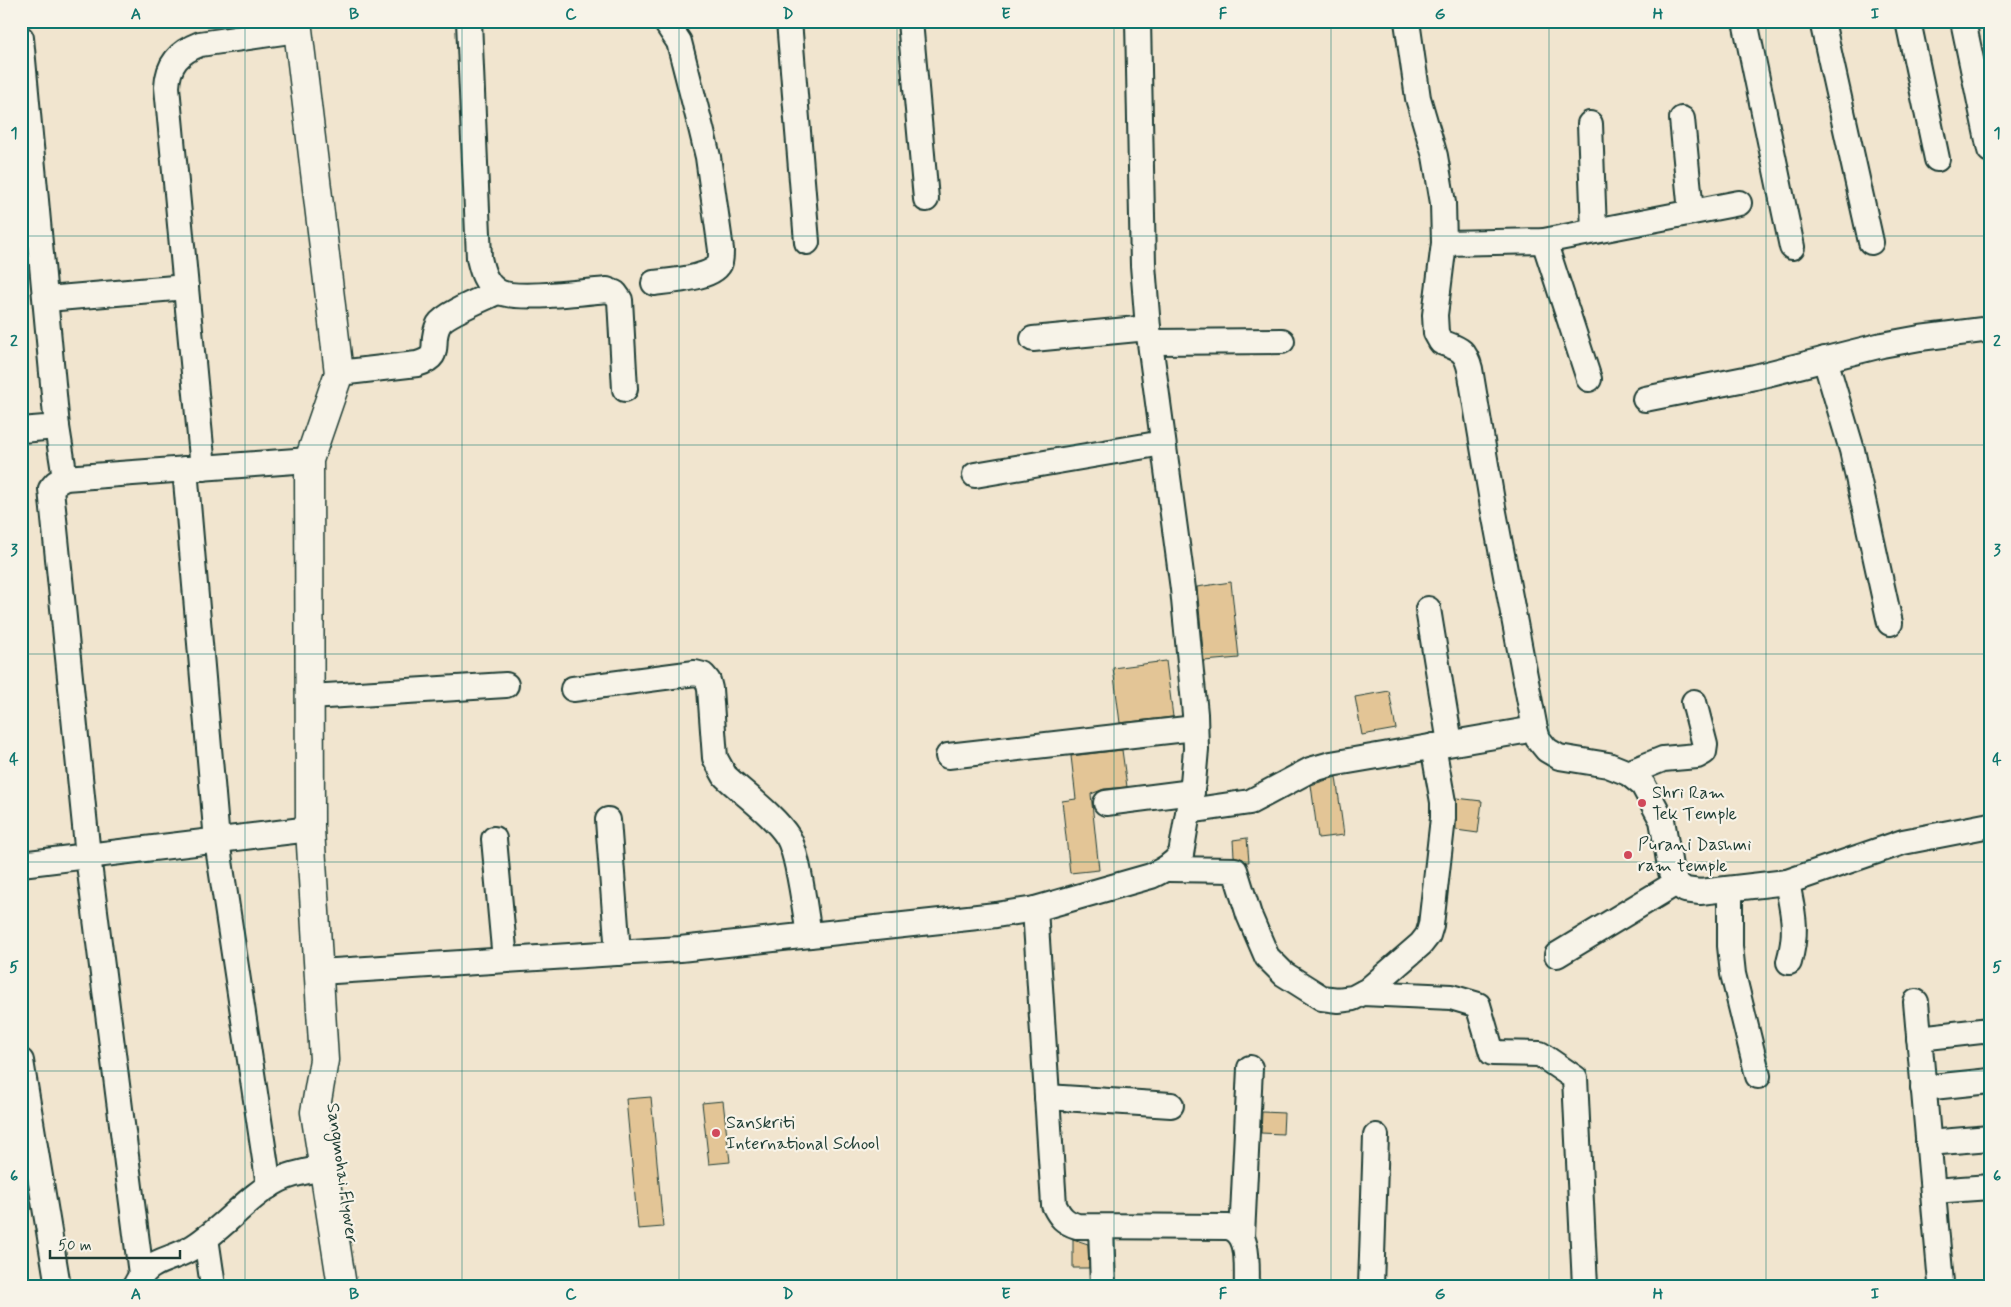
<svg xmlns="http://www.w3.org/2000/svg" width="2011" height="1307" viewBox="0 0 2011 1307" font-family="Mynerve,sans-serif">
	<style>
		.building { fill: #e3c596; stroke: #1f3d34 }
		.lines { fill: none; stroke-linecap: round; stroke-linejoin: round }
		.minor-casing { stroke: #1f3d34; stroke-width: 28 }
		.major-casing { stroke: #1f3d34; stroke-width: 31 }
		.minor { stroke: #f7f3e8; stroke-width: 24 }
		.major { stroke: #f7f3e8; stroke-width: 28 }
		.grid { fill: none; stroke: #0f766e; stroke-width: 1; stroke-opacity: 0.55 }
		.poi-dot { fill: #d1495b; stroke: #f7f3e8; stroke-width: 2 }
		.labels { text-anchor: middle; dominant-baseline: central; stroke-width: 4.5; stroke-linejoin: round; paint-order: stroke }
		.poi-label { font-size: 18px; fill: #1f3d34; stroke: #f7f3e8; text-anchor: start }
		.street-label { font-size: 18px; fill: #1f3d34; stroke: #f7f3e8 }
		.neatline { fill: none; stroke: #0f766e; stroke-width: 2 }
		.grid-label { font-size: 16px; text-anchor: middle; font-weight: bold; fill: #0f766e }
	</style>
	<rect width="100%" height="100%" fill="#f1e5cf"/>
	<filter id="ink" filterUnits="userSpaceOnUse"><feTurbulence type="fractalNoise" baseFrequency=".02" numOctaves="2"/><feDisplacementMap in="SourceGraphic" scale="10" xChannelSelector="R" yChannelSelector="G"/><feConvolveMatrix kernelMatrix="1 2 1 2 8 2 1 2 1" color-interpolation-filters="sRGB"/></filter>
	<g filter="url(#ink)">
		<g class="building">
			<polygon points="1231,582 1239,658 1204,661 1197,587"/>
			<polygon points="1166,661 1173,717 1120,723 1113,668"/>
			<polygon points="1389,691 1396,729 1362,735 1355,697"/>
			<polygon points="1122,750 1127,787 1104,789 1091,794 1099,870 1070,873 1062,801 1076,799 1071,756"/>
			<polygon points="1336,777 1344,835 1318,838 1311,785"/>
			<polygon points="1456,798 1482,801 1478,833 1456,830"/>
			<polygon points="1247,838 1249,862 1246,862 1243,859 1234,856 1233,840"/>
			<polygon points="651,1097 663,1227 638,1229 626,1099"/>
			<polygon points="723,1101 730,1162 709,1164 702,1103"/>
			<polygon points="1262,1112 1284,1113 1283,1134 1261,1133"/>
			<polygon points="1073,1239 1088,1244 1089,1268 1073,1268"/>
		</g>
		<g class="lines">
			<g class="minor-casing">
				<g id="minor">
					<path d="M469,21L479,258C482,271 485,283 497,291C513,301 585,292 607,290L615,293L620,300L625,389"/>
					<polyline points="789,21 807,242"/>
					<polyline points="910,21 926,199"/>
					<path d="M1407,21L1418,98L1435,156L1443,203L1444,243L1435,315L1436,333L1441,342C1459,349 1465,349 1470,369L1493,507L1535,729L1538,739L1547,750L1559,757L1608,765L1628,773L1643,785L1662,820L1671,872L1676,883L1685,890L1700,892L1787,882L1903,842L1990,825"/>
					<polyline points="1745,21 1792,247"/>
					<polyline points="1822,21 1871,242"/>
					<polyline points="1908,21 1937,159"/>
					<polyline points="1963,21 1990,150"/>
					<polyline points="21,38 57,427 21,430"/>
					<polyline points="1682,119 1691,212"/>
					<polyline points="1590,124 1594,231"/>
					<polyline points="1544,241 1589,379"/>
					<polyline points="1444,243 1544,241 1739,203"/>
					<path d="M654,283C669,281 716,278 720,262C721,259 721,254 721,250L708,157L701,128L679,42L665,21"/>
					<polyline points="47,299 186,287"/>
					<polyline points="1033,339 1148,328"/>
					<polyline points="1151,342 1282,341"/>
					<polyline points="1825,359 1852,450 1890,623"/>
					<path d="M339,373L417,364C445,356 428,343 439,324C445,314 485,298 497,292"/>
					<polyline points="1645,399 1755,377 1882,345 1920,338 1990,329"/>
					<polyline points="57,427 65,478"/>
					<path d="M203,468L167,87C168,64 179,52 200,44L297,30"/>
					<polyline points="185,469 217,841 269,1186"/>
					<polyline points="975,475 1163,443"/>
					<polyline points="1428,609 1450,743"/>
					<path d="M573,689L695,673L703,675L708,681L710,689L715,758L725,776C743,793 776,817 788,837C799,856 805,912 809,935"/>
					<polyline points="310,697 506,685"/>
					<polyline points="948,756 1195,728"/>
					<polyline points="1628,773 1663,759 1697,756 1704,752 1705,745 1694,702"/>
					<polyline points="1106,803 1192,792"/>
					<polyline points="1189,811 1250,802 1310,770 1331,764 1535,729"/>
					<polyline points="608,820 618,953"/>
					<polyline points="494,839 505,960"/>
					<polyline points="21,864 310,829"/>
					<polyline points="1168,869 1235,870 1249,915 1267,957 1284,974 1322,998 1338,1000 1353,998 1368,990 1421,944 1428,935 1431,925 1443,818 1443,802 1433,746"/>
					<path d="M1787,882C1793,914 1798,929 1789,962"/>
					<polyline points="1730,889 1730,946 1733,974 1758,1076"/>
					<path d="M1035,909L1054,1205C1060,1217 1064,1222 1077,1226L1228,1227C1251,1232 1246,1266 1247,1286"/>
					<polyline points="1557,955 1676,883"/>
					<path d="M319,972L680,949L996,915L1035,909L1151,876C1164,870 1173,865 1181,854L1193,783L1196,749L1195,714L1183,589L1148,328L1143,265L1138,21"/>
					<polyline points="1363,993 1451,997 1478,1005 1492,1053 1540,1054 1575,1078 1585,1286"/>
					<polyline points="1916,1002 1941,1283"/>
					<polyline points="1919,1038 1990,1030"/>
					<polyline points="21,1061 58,1286"/>
					<polyline points="1923,1088 1990,1081"/>
					<polyline points="1047,1097 1171,1105"/>
					<polyline points="1928,1143 1990,1138"/>
					<polyline points="1933,1191 1990,1187"/>
					<polyline points="1101,1227 1103,1286"/>
					<polyline points="1242,1236 1250,1068"/>
					<polyline points="206,1238 213,1286"/>
					<polyline points="141,1274 88,856 51,489 56,483 65,478 309,460"/>
					<path d="M135,1286C148,1259 167,1262 190,1249C223,1230 246,1197 279,1180C293,1173 309,1171 324,1168"/>
					<polyline points="1371,1286 1376,1136"/>
				</g>
			</g>
			<g class="major-casing">
				<polyline id="major" points="297,21 339,373 309,460 310,829 324,1060 315,1112 342,1286"/>
			</g>
			<use href="#minor" class="minor"/>
			<use href="#major" class="major"/>
		</g>
	</g>
	<path class="grid" d="M245,21V1286M462,21V1286M679,21V1286M897,21V1286M1114,21V1286M1331,21V1286M1549,21V1286M1766,21V1286M21,236H1990M21,445H1990M21,654H1990M21,862H1990M21,1071H1990"/>
	<g class="poi-dot">
		<circle cx="1642" cy="803" r="5"/>
		<circle cx="1628" cy="855" r="5"/>
		<circle cx="716" cy="1133" r="5"/>
	</g>
	<g class="labels">
		<g class="poi-label">
			<text x="1652" y="793">Shri Ram<tspan x="1652" dy="21">Tek Temple</tspan></text>
			<text x="1638" y="845">Purani Dashmi<tspan x="1638" dy="21">ram temple</tspan></text>
			<text x="726" y="1123">Sanskriti<tspan x="726" dy="21">International School</tspan></text>
		</g>
		<g class="street-label">
			<text transform="translate(342 1173) rotate(82)">Sangmohai Flyover</text>
		</g>
	</g>
	<rect width="2011" height="1307" fill="none" stroke="#f7f3e8" stroke-width="55"/>
	<path d="M50 1250v8h130v-8" fill="none" stroke="#1f3d34" stroke-width="2.5"/>
	<text x="58" y="1250" font-size="15" fill="#1f3d34" stroke="#f7f3e8" stroke-width="4" paint-order="stroke">50 m</text>
	<rect x="28" y="28" width="1956" height="1252" class="neatline"/>
	<g class="grid-label">
		<text x="136" y="19">A</text>
		<text x="354" y="19">B</text>
		<text x="571" y="19">C</text>
		<text x="788" y="19">D</text>
		<text x="1006" y="19">E</text>
		<text x="1223" y="19">F</text>
		<text x="1440" y="19">G</text>
		<text x="1658" y="19">H</text>
		<text x="1875" y="19">I</text>
		<text x="14" y="138">1</text>
		<text x="1997" y="138">1</text>
		<text x="14" y="346">2</text>
		<text x="1997" y="346">2</text>
		<text x="14" y="555">3</text>
		<text x="1997" y="555">3</text>
		<text x="14" y="764">4</text>
		<text x="1997" y="764">4</text>
		<text x="14" y="972">5</text>
		<text x="1997" y="972">5</text>
		<text x="14" y="1181">6</text>
		<text x="1997" y="1181">6</text>
		<text x="136" y="1299">A</text>
		<text x="354" y="1299">B</text>
		<text x="571" y="1299">C</text>
		<text x="788" y="1299">D</text>
		<text x="1006" y="1299">E</text>
		<text x="1223" y="1299">F</text>
		<text x="1440" y="1299">G</text>
		<text x="1658" y="1299">H</text>
		<text x="1875" y="1299">I</text>
	</g>
</svg>
